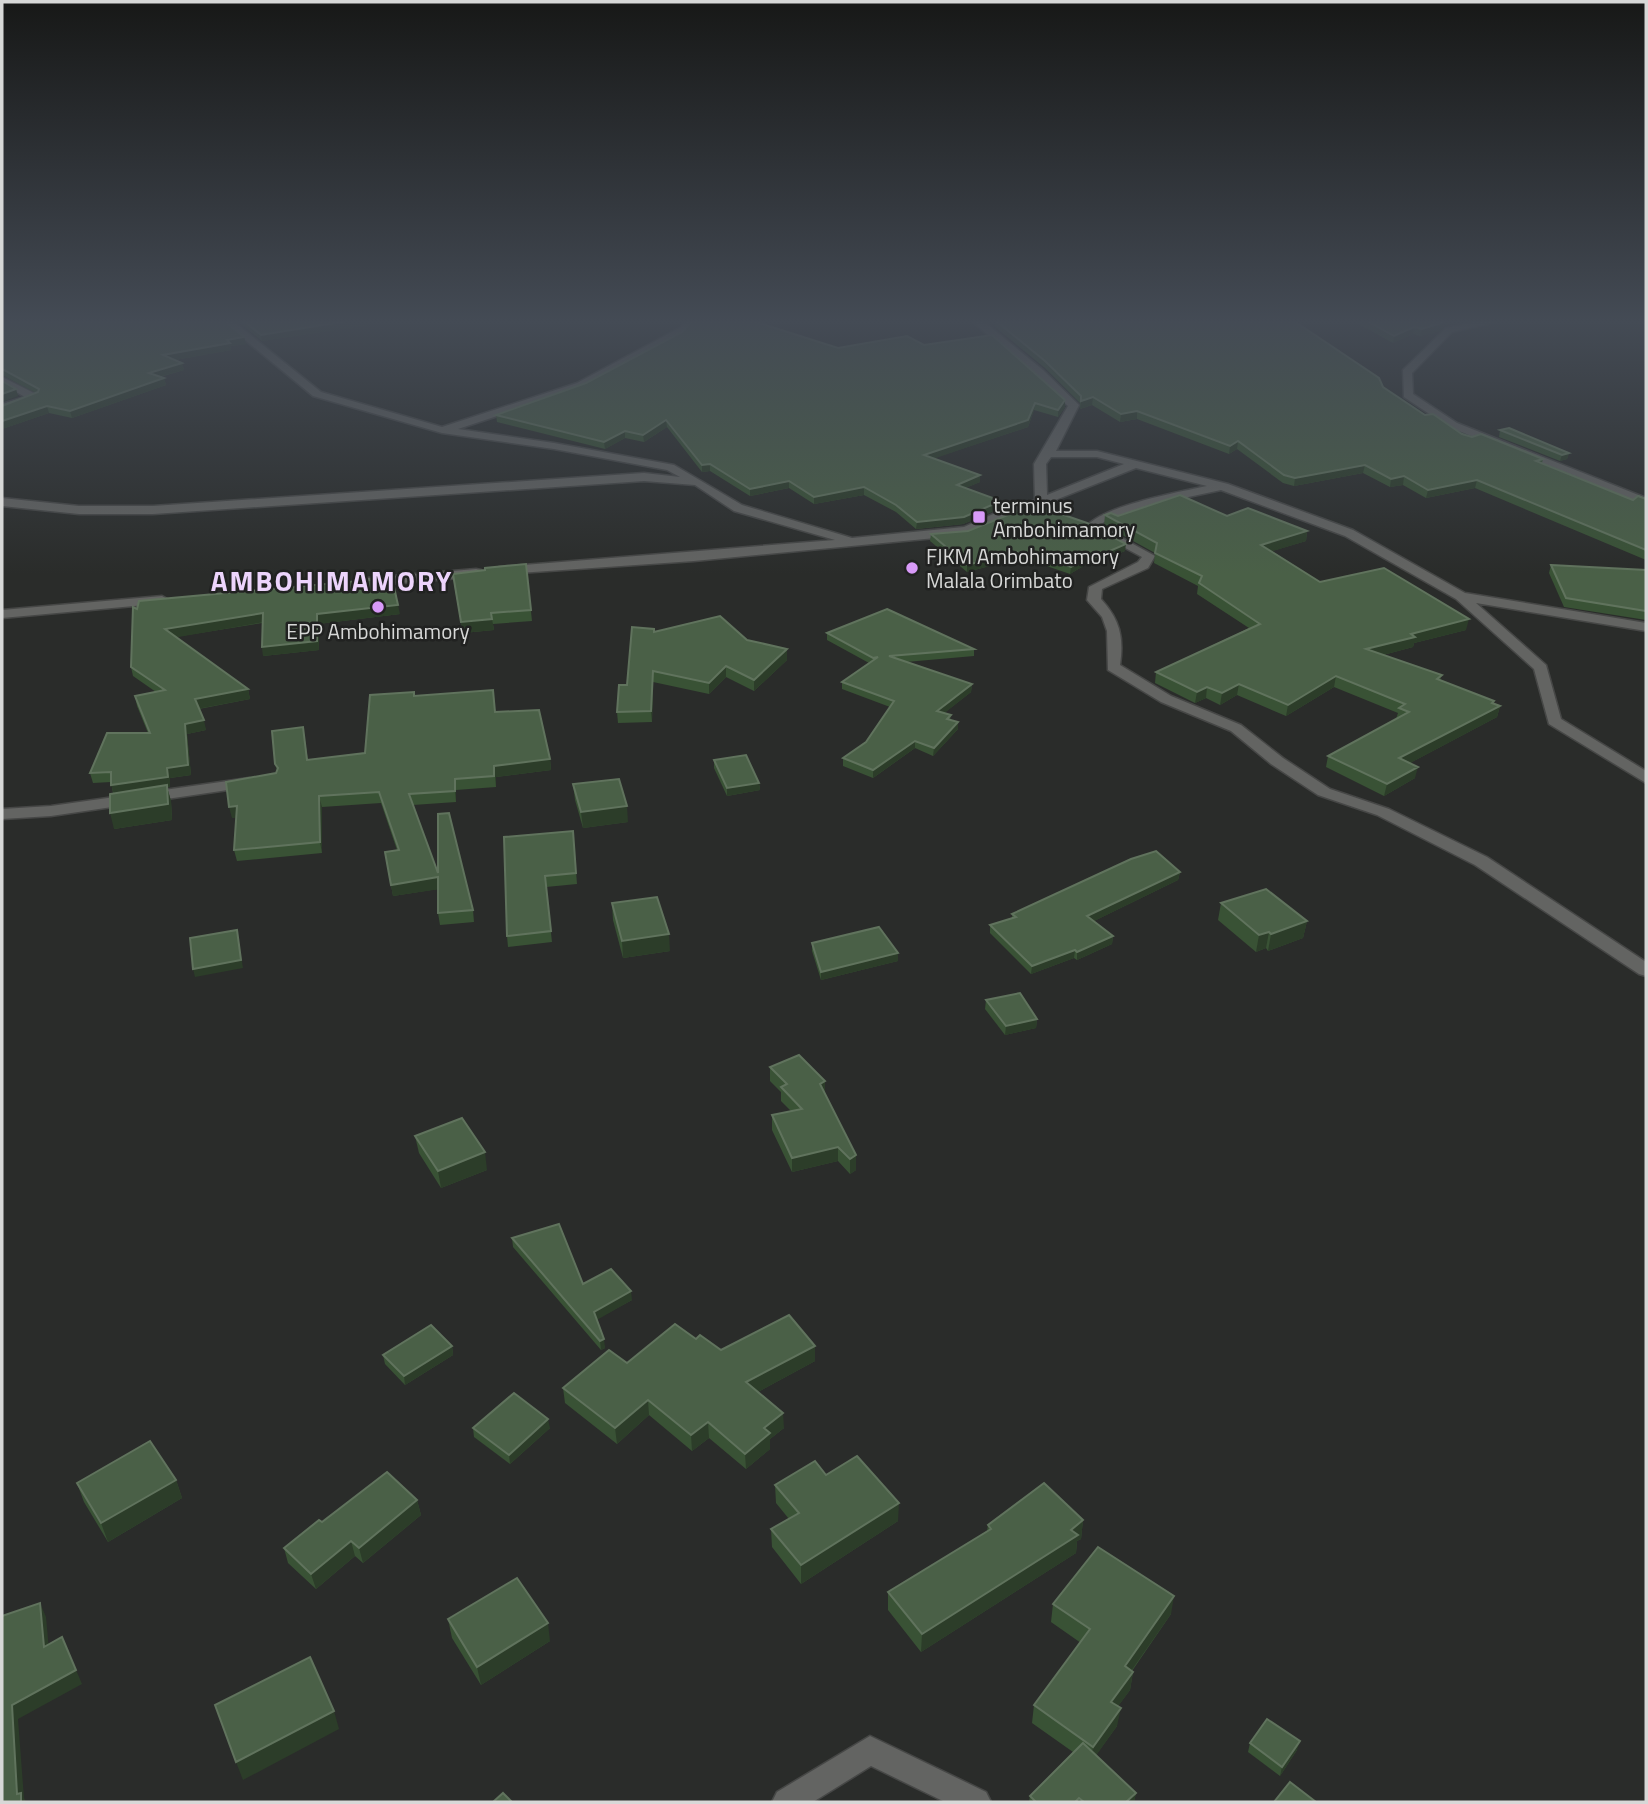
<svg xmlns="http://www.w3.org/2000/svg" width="1648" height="1804" viewBox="0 0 1648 1804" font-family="'Titillium Web',sans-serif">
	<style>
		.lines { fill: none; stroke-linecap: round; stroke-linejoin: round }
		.minor-casing { stroke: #464746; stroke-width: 3 }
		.minor { fill: #636462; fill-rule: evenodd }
		.wall { fill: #395235 }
		.shaded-wall { fill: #2c3d29 }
		.building { fill: #4a6047; stroke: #60735d; stroke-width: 2 }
		.poi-dot { fill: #d89af8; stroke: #212221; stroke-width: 2.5 }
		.labels { text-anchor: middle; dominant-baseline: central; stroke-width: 5; stroke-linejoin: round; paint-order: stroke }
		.far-poi-label { font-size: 21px; fill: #d7d8d7; stroke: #212221; text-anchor: start }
		.far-district-label { font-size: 28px; font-weight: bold; letter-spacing: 2px; fill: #edd4fc; stroke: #212221 }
	</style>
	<rect width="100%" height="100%" fill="#2a2c2a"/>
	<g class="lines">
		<g class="minor-casing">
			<g id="minor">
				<path d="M222,321H233L321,392L442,427L577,383L661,338L681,327L685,321H695L687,331L585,387L458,429L554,443L674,465L742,505L852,538L964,527L1009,507L1035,500L1034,464L1068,406L972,321H983L1043,370L1079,405L1056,451H1097L1228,484L1353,530L1465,593L1646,623V631L1476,603L1546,665L1561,719L1646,771V783L1549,724L1534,669L1456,599L1345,536L1221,490L1179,499L1104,522L1100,526L1155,556L1148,568L1102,589L1101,599C1120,620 1124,637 1120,665L1171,696L1241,725L1283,758L1330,789L1389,809L1487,857L1646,962V976L1639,974L1475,865L1377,815L1318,795L1271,764L1231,731L1161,702L1108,670L1107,631L1102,617L1087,600L1089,587L1138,562L1142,557L1086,527C1102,506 1179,492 1207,486L1136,468L967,535L694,561L504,574L497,570L499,567L835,540L734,511L695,485L644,481L153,514H79L2,506V498L79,506H153L644,473L680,477L667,470L554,449L442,433L313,396ZM1051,457H1097L1124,464L1047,495L1046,464Z"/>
				<polygon points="1479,321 1499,321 1452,332 1412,373 1413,394 1457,423 1646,498 1646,506 1449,427 1404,397 1403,370 1446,328"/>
				<polygon points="2,377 38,395 39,397 2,411 2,404 25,397 2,384"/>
				<polygon points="476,569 481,570 481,576 368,586 361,582 368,578"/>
				<polygon points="162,596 169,600 167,603 2,618 2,610"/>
				<polygon points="249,778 255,780 257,783 255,786 51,816 2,819 2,809 51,806"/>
				<polygon points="870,1736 986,1792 991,1802 945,1802 871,1766 813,1802 772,1802 777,1792"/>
			</g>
		</g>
		<use href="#minor" class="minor"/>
	</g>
	<g class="wall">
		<polygon points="2,321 244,337 246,344 231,346 231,350 175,360 182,363 184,370 160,377 164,378 166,385 72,418 49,413 2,429 2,406 36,393 2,375"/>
		<polygon points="237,321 374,321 374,324 262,341"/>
		<polygon points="995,321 1294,321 1383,387 1425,415 1462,434 1543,459 1542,463 1633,500 1646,499 1646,560 1475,488 1426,498 1403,485 1390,487 1363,473 1294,486 1283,483 1237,449 1229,454 1137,419 1120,422 1092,405 1080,409 1080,403 1045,368 995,327"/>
		<polygon points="1353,321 1468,321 1445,325 1440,331 1420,336 1413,334 1393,343"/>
		<polygon points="924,345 1065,407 1058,417 1034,410 1028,427 934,458 980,482 965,488 1001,508 963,524 916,529 896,512 864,495 814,504 789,488 750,496 710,471 702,472 667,427 644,442 625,438 605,449 497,422 496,415 838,348"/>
		<polygon points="1500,430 1569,453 1567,459 1560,461 1499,437"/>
		<polygon points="1105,515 1118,516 1227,516 1307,531 1306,541 1272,551 1320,582 1466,630 1414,643 1413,647 1383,655 1442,675 1440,680 1494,701 1494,703 1500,706 1497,717 1410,763 1415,778 1384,796 1326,767 1328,756 1396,719 1398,713 1334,687 1286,716 1237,695 1220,705 1206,698 1195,703 1155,683 1156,672 1249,628 1197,594 1198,586 1154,563 1155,553 1104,525"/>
		<polygon points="931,534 1125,551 1088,566 1085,565 1070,574 1029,560 1022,563 1016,559 967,572 930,541"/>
		<polygon points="526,564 532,621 493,624 494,630 463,633 454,585 485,570"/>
		<polygon points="1551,565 1646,570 1646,620 1564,607 1549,573"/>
		<polygon points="137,609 400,614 318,624 319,650 263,656 262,623 175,637 248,689 250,699 199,709 206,730 187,734 191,775 170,778 170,787 167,787 171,801 172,820 114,829 113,793 111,782 93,783 90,773 148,733 137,706 135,696 156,692 133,676 131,667"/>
		<polygon points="654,632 747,640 787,660 754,691 726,677 709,694 653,682 652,722 618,723 617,712 627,685"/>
		<polygon points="827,633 974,649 974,656 906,662 972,684 971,692 944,713 951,715 950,720 958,722 958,729 933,756 915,748 873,778 843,766 843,758 866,742 890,707 842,689 842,682 869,663 827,640"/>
		<polygon points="414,692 415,696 495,712 550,759 551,770 496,777 496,787 456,790 456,802 413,805 438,873 473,910 474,922 440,925 438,913 438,889 393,896 385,852 397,850 381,803 322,807 322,853 237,861 234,850 236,817 232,818 276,773 277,771 275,764 303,727 308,760 365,753"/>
		<polygon points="714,760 759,783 760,790 727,796 714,768"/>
		<polygon points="573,784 628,822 583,828 575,800"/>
		<polygon points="573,831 577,884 546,887 552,942 508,947 507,936"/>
		<polygon points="1180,872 1178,880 1094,921 1113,936 1112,944 1077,960 1074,958 1031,974 990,933 990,925 1012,918 1012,914"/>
		<polygon points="612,903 670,951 623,958 613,920"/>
		<polygon points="1221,903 1307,921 1303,938 1268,951 1266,948 1256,952 1218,920"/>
		<polygon points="812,943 898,953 898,961 821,980 812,951"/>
		<polygon points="986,1000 1037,1019 1036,1028 1005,1035 985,1009"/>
		<polygon points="770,1067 825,1094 856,1170 850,1174 838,1161 792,1172 772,1130 772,1115 791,1111 781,1101 781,1092 770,1081"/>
		<polygon points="415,1136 487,1170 441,1188 419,1153"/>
		<polygon points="512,1238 583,1284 632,1300 597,1319 605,1348 601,1350 513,1247"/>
		<polygon points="696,1339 721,1350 815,1346 815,1361 758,1392 784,1428 770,1439 770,1449 746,1469 709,1438 692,1451 649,1415 617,1444 565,1403 563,1388 627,1363"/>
		<polygon points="452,1346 453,1355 405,1385 385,1364 383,1355"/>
		<polygon points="473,1428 550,1428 510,1464 474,1437"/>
		<polygon points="826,1475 898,1521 801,1584 772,1547 771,1529 789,1519 776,1503 775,1485"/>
		<polygon points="176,1480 182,1498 108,1542 84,1502 77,1483"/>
		<polygon points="417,1500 421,1515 363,1563 355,1556 316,1589 288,1563 284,1548 322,1522"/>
		<polygon points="1083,1520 1081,1539 1077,1541 1076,1553 921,1652 888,1610 888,1592 987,1531 988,1525"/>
		<polygon points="1053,1604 1171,1614 1132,1671 1133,1672 1130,1690 1118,1706 1117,1726 1096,1755 1136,1793 1134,1802 1029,1802 1030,1796 1073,1752 1032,1723 1034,1705 1081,1643 1051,1622"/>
		<polygon points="448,1619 550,1641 481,1685 452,1638"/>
		<polygon points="1250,1743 1297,1750 1280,1776 1248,1752"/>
	</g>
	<g class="shaded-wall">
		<polygon points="347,321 374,321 374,324 262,341 261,335"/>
		<polygon points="1444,321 1468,321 1445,325 1440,331 1420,336 1422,329"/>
		<polygon points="1414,327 1413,334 1393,343 1394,336"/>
		<polygon points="244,337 246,344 231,346 231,350 164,362 163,355 227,340"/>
		<polygon points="182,363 184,370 151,379 149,373"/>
		<polygon points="164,378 166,385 72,418 70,411"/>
		<polygon points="16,389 18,396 2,402 2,394"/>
		<polygon points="1093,397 1092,405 1080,409 1081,401"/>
		<polygon points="1065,400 1065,407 1058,417 1058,410"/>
		<polygon points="1035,403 1034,410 1028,427 924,462 924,455"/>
		<polygon points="47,406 49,413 2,429 2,421"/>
		<polygon points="1137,411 1137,419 1120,422 1121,414"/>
		<polygon points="666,420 667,427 644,442 643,435"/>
		<polygon points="625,431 625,438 605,449 604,442"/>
		<polygon points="1238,441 1237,449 1229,454 1230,446"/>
		<polygon points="1569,453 1567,459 1560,461 1562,455"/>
		<polygon points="710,464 710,471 702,472 702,465"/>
		<polygon points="1365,465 1363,473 1294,486 1295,478"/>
		<polygon points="980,475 980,482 956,492 957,485"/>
		<polygon points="1404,476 1403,485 1390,487 1391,479"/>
		<polygon points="1477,480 1475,488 1426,498 1428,490"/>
		<polygon points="789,481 789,488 750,496 750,489"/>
		<polygon points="864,487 864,495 814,504 814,497"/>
		<polygon points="1001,501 1001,508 963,524 916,529 917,522"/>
		<polygon points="1307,531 1306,541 1260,555 1261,545"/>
		<polygon points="1126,544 1125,551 1088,566 1089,560"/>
		<polygon points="1017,552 1016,559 967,572 967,565"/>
		<polygon points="1029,553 1029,560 1022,563 1023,556"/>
		<polygon points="1086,558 1085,565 1070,574 1071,567"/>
		<polygon points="398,605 400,614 318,624 319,650 263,656 262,647 317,614"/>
		<polygon points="263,613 264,622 167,639 165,629"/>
		<polygon points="492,619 494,630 463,633 461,622"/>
		<polygon points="1469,619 1466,630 1414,643 1413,647 1364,660 1366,649 1411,634"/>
		<polygon points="787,649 787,660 754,691 754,680"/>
		<polygon points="726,666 726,677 709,694 709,683"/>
		<polygon points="653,671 653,682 652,722 651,711"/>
		<polygon points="1336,676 1334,687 1286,716 1288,705"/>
		<polygon points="972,684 971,692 937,719 937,711"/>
		<polygon points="1239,684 1237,695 1220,705 1222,693"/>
		<polygon points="1207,687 1206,698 1195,703 1197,692"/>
		<polygon points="248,689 250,699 197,709 195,699"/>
		<polygon points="1494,701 1492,710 1500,706 1497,717 1397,770 1399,758"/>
		<polygon points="204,720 206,730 187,734 191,775 170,778 170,787 167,787 171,801 172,820 114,829 110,813 114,794 111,785 167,768 185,724"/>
		<polygon points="958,722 958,729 933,756 934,748"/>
		<polygon points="915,741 915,748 873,778 873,770"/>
		<polygon points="550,759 551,770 496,777 496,787 494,766"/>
		<polygon points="1418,767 1415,778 1384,796 1387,784"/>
		<polygon points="455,779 456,790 456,802 455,791"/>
		<polygon points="759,783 760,790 727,796 727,788"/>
		<polygon points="319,796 322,807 322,853 320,842"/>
		<polygon points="237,806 239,817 232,818 229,807"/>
		<polygon points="627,806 628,822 583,828 581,812"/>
		<polygon points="1180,872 1178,880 1086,925 1087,916"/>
		<polygon points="438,877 440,889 393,896 391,885"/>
		<polygon points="1307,921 1303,938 1268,951 1271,934"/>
		<polygon points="237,930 243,968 195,977 193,969"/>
		<polygon points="1269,932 1266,948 1256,952 1259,935"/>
		<polygon points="669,934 670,951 623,958 622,941"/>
		<polygon points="1113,936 1112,944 1077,960 1077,952"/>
		<polygon points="1075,950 1074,958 1031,974 1032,966"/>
		<polygon points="898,953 898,961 821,980 821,972"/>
		<polygon points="1037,1019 1036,1028 1005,1035 1006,1026"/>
		<polygon points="825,1081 825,1096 820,1084"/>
		<polygon points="838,1147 838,1161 792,1172 792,1158"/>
		<polygon points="485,1152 487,1170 441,1188 438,1171"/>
		<polygon points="856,1155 856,1170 850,1174 850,1159"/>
		<polygon points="631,1291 632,1300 595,1321 594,1312"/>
		<polygon points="604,1339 605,1348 601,1350 600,1341"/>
		<polygon points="452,1346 453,1355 405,1385 404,1376"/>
		<polygon points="815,1346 815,1361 747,1398 746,1382"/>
		<polygon points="648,1400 649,1415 617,1444 615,1428"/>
		<polygon points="783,1413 784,1428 770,1439 770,1449 746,1469 745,1454 764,1428"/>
		<polygon points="548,1419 550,1428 510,1464 509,1455"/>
		<polygon points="708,1422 709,1438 692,1451 691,1435"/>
		<polygon points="176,1480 182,1498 108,1542 101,1523"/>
		<polygon points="417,1500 421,1515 363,1563 359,1548"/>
		<polygon points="899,1503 898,1521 801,1584 801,1565"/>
		<polygon points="1083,1520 1081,1539 1077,1541 1076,1553 921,1652 922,1634"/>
		<polygon points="351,1541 355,1556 316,1589 311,1574"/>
		<polygon points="1174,1596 1171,1614 1122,1684 1125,1666"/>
		<polygon points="40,1603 46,1617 50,1661 44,1647"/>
		<polygon points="548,1623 550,1641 481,1685 477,1667"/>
		<polygon points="62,1637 82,1684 18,1719 24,1798 26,1802 21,1802 17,1794 12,1705"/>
		<polygon points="1133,1672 1130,1690 1108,1720 1111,1702"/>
		<polygon points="1121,1708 1117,1726 1090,1764 1093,1747"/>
		<polygon points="334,1711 339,1729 243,1780 236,1762"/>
		<polygon points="1300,1741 1297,1750 1280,1776 1282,1767"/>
		<polygon points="1136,1793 1134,1802 1126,1802"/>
	</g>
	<g class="building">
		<polygon points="2,321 225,321 244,337 227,340 230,343 163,355 182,363 149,373 164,378 70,411 47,406 2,421 2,406 38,392 39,389 2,369"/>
		<polygon points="244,321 347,321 261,335"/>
		<polygon points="692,321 753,321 838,348 907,336 924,345 992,335 1065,400 1058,410 1035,403 1028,420 924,455 980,475 957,485 1001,501 964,517 917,522 896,505 864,487 814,497 789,481 750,489 710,464 702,465 666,420 643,435 625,431 604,442 496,415 586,383 682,332"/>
		<polygon points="996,321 1294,321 1379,378 1383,387 1425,415 1433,414 1462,434 1472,437 1481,434 1543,459 1536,461 1633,500 1638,496 1646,499 1646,550 1477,480 1428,490 1404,476 1391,479 1365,465 1295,478 1284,475 1238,441 1230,446 1137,411 1121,414 1093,397 1081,401 1081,396 1045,361"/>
		<polygon points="1367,321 1444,321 1441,323 1422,329 1414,327 1394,336"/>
		<polygon points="2,381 16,389 2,394"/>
		<polygon points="1509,428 1569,453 1562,455 1500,430"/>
		<polygon points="1180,495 1227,516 1248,508 1307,531 1261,545 1320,582 1384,568 1469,619 1411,634 1415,637 1366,649 1442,675 1437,679 1494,701 1492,703 1500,706 1399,758 1418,767 1387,784 1328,756 1409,712 1399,708 1405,704 1336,676 1288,705 1239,684 1222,693 1207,687 1197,692 1156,672 1260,624 1199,583 1202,576 1155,553 1157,543 1105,515 1111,513 1118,516"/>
		<polygon points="1044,508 1087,523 1126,544 1089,560 1086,558 1071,567 1029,553 1023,556 1017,552 967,565 931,534 968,531 1023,509 1033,512"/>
		<polygon points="526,564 531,610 491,613 492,619 461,622 453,574 485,570 485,568"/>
		<polygon points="1551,565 1646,570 1646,611 1566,598"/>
		<polygon points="392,578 398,605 317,614 317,641 262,647 263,613 165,629 248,689 195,699 204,720 185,724 188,765 167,768 168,777 111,785 111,772 90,773 107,733 150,733 135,696 165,690 131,667 133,607 137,609 139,601"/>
		<polygon points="887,609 974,649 889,656 972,684 937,711 951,715 947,719 958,722 934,748 915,741 873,770 843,758 866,742 894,701 842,682 878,657 873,658 827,633"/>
		<polygon points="720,616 747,640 787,649 754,680 726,666 709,683 653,671 651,711 617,712 619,685 627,685 632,627 654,629 654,632"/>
		<polygon points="493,690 495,712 539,710 550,759 494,766 494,776 455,779 455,791 409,794 438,873 438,814 449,813 473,910 438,913 438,877 391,885 385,852 399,850 379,792 319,796 320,842 234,850 237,806 229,807 226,782 276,773 278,768 275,764 272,731 303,727 307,760 365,753 370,695 414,692 414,696"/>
		<polygon points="746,755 759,783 727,788 714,760"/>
		<polygon points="619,779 627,806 581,812 573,784"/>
		<polygon points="167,785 168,804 110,813 110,794"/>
		<polygon points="573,831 576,873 545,876 551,931 507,936 504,837"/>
		<polygon points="1156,851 1180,872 1087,916 1113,936 1077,952 1075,950 1032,966 990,925 1016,917 1012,914 1131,859"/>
		<polygon points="1266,889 1307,921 1271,934 1269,932 1259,935 1221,903"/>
		<polygon points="657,897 669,934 622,941 612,903"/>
		<polygon points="879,927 898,953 821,972 812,943"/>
		<polygon points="237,930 241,960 193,969 190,938"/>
		<polygon points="1020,993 1037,1019 1006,1026 986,1000"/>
		<polygon points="799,1055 825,1081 820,1084 856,1155 850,1159 838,1147 792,1158 772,1115 802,1109 781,1087 787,1084 770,1067"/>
		<polygon points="462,1118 485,1152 438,1171 415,1136"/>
		<polygon points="559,1224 583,1284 611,1269 631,1291 594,1312 604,1339 600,1341 512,1238"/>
		<polygon points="789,1315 815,1346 746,1382 783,1413 764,1428 770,1433 745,1454 708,1422 691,1435 648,1400 615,1428 563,1388 609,1350 627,1363 675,1324 696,1339 700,1335 721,1350"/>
		<polygon points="431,1325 452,1346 404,1376 383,1355"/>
		<polygon points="514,1393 548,1419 509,1455 473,1428"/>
		<polygon points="150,1441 176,1480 101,1523 77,1483"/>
		<polygon points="857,1456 899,1503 801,1565 771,1529 799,1513 775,1485 815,1461 826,1475"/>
		<polygon points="387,1472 417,1500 359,1548 351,1541 311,1574 284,1548 319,1520 322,1522"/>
		<polygon points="1044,1483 1083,1520 1071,1530 1078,1535 922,1634 888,1592 991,1529 988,1525"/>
		<polygon points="1098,1547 1174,1596 1125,1666 1133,1672 1111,1702 1121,1708 1093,1747 1034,1705 1090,1629 1053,1604"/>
		<polygon points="517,1578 548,1623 477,1667 448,1619"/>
		<polygon points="40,1603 44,1647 62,1637 76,1670 12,1705 17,1794 21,1793 21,1802 2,1802 2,1616"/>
		<polygon points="310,1657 334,1711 236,1762 215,1705"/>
		<polygon points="1267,1719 1300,1741 1282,1767 1250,1743"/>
		<polygon points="1083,1743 1136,1793 1126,1802 1084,1802 1079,1798 1075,1802 1036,1802 1030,1796"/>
		<polygon points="1290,1782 1316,1802 1274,1802"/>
		<polygon points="503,1793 512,1802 493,1802"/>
	</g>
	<linearGradient id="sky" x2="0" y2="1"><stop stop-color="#171817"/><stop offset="0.56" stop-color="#444b55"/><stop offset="1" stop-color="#444b55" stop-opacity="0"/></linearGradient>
	<rect width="1648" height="574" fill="url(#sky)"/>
	<g class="poi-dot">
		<rect x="972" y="510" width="14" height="14" rx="3.5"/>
		<circle cx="912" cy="568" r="7"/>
		<circle cx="378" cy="607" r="7"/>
	</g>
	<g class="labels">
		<g class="far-poi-label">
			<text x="993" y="505">terminus<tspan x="993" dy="24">Ambohimamory</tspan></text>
			<text x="926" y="556">FJKM Ambohimamory<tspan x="926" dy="24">Malala Orimbato</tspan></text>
			<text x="378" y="631" text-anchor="middle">EPP Ambohimamory</text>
		</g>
		<g class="far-district-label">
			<text x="332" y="580">AMBOHIMAMORY</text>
		</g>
	</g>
	<rect width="1648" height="1804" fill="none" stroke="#d7d8d7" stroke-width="7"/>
</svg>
